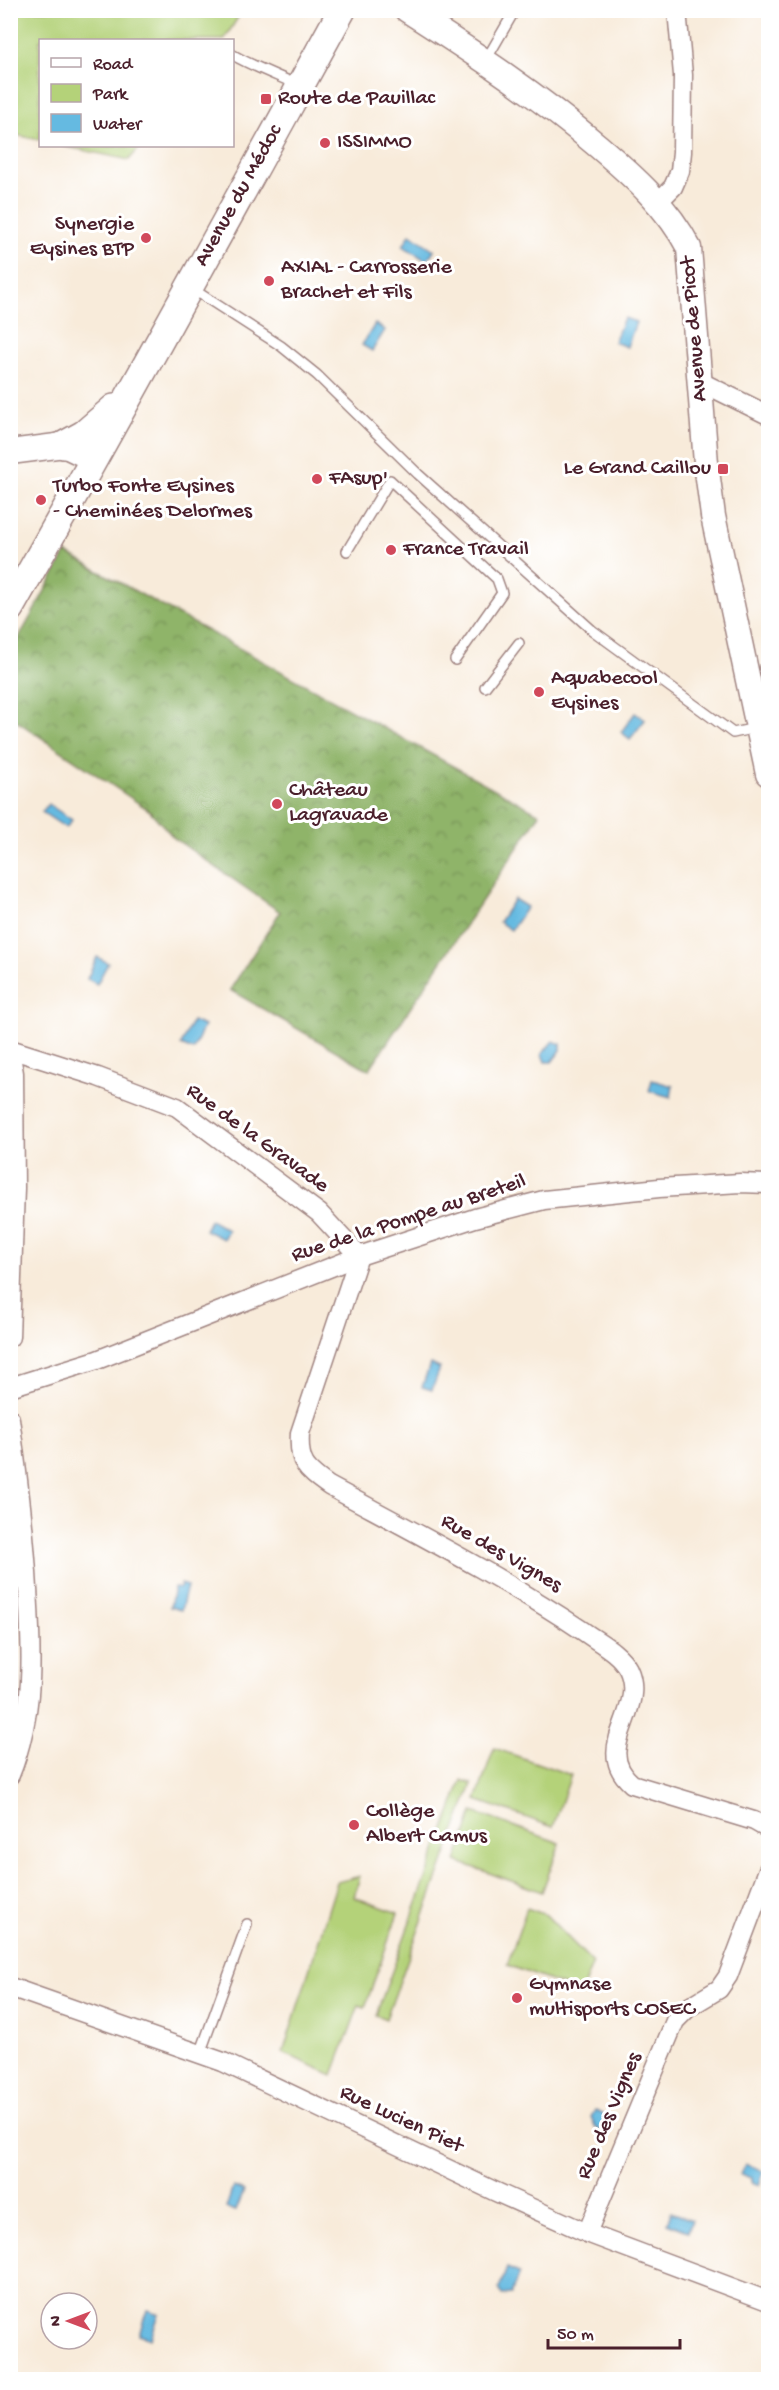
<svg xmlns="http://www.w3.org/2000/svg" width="779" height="2390" viewBox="0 0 779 2390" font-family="'Gochi Hand',sans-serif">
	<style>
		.green { fill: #b4d279; stroke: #7f7852; stroke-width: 1.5 }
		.forest { fill: url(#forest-crowns); stroke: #6c6a4a; stroke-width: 1.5 }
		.water { fill: #65bae1; stroke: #586c86; stroke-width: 1.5 }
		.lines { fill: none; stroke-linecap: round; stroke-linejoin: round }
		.lane-casing { stroke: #a18582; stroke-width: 12 }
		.street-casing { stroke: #a18582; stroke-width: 21 }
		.secondary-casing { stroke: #a18582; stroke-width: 27 }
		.primary-casing { stroke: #a18582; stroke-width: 30 }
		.lane { stroke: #fff; stroke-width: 9 }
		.street { stroke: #fff; stroke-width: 18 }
		.secondary { stroke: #fff; stroke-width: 24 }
		.primary { stroke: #fff; stroke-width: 27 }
		.poi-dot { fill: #d1495b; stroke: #fff; stroke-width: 2 }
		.labels { text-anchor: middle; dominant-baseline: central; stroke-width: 6; stroke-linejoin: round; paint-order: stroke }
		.poi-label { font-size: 22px; fill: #4a1f2b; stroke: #fff; text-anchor: start }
		.street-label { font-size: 22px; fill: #4a1f2b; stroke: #fff }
	</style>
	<defs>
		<pattern id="forest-crowns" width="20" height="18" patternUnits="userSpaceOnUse" patternTransform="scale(1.5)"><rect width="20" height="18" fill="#8fb469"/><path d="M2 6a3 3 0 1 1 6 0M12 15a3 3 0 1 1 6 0" fill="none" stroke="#779257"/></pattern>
	</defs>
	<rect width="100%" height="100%" fill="#fff"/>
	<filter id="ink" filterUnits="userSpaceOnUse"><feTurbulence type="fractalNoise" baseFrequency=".0167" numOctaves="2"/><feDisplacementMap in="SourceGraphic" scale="12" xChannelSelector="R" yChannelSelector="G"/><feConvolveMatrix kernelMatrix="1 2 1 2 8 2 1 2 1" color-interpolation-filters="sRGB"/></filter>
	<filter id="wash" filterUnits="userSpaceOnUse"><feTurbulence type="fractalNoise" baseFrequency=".008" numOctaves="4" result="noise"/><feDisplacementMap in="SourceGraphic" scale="24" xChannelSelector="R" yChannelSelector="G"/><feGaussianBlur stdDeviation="1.35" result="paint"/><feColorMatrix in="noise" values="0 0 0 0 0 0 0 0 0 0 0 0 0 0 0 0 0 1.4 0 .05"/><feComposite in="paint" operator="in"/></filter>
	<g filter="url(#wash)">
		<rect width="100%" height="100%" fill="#f8ebda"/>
		<g class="green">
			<polygon points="11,10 242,10 242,11 224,40 40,40 40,140 11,134"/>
			<polygon points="63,146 141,146 129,160"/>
			<polygon points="494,1748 571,1775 553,1827 476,1800"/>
			<polygon points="462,1780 472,1784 386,2019 376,2015"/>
			<polygon points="473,1812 560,1843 542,1892 456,1861"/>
			<polygon points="360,1876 354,1897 398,1913 365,2007 359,2005 333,2075 283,2053 337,1882"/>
			<polygon points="527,1908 546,1915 593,1963 581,1992 507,1965"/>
		</g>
		<polygon class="forest" points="66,553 540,814 369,1070 230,990 280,912 174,838 150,811 11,717 11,652"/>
		<g class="water">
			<polygon points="410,234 434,250 427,261 403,246"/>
			<polygon points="624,318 636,322 627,347 614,342"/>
			<polygon points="375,324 385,330 372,351 362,345"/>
			<polygon points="635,713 645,720 630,739 621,732"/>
			<polygon points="48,804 72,820 66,828 42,812"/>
			<polygon points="514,899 527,907 511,930 499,922"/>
			<polygon points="97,957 108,963 97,984 87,979"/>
			<polygon points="192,1021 204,1026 193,1050 181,1045"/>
			<polygon points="553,1041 561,1044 561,1050 552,1062 545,1062 542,1054"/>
			<polygon points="652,1080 673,1086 671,1097 649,1091"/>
			<polygon points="210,1220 228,1230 223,1239 205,1230"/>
			<polygon points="430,1364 440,1368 432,1390 422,1387"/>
			<polygon points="181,1584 187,1586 181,1610 170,1607 174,1587 180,1588"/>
			<path d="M595,2110C605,2112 612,2121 607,2130L602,2131L596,2128L591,2117Z"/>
			<polygon points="745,2164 764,2172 759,2185 752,2182 752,2178 741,2174"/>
			<polygon points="233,2187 244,2191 236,2211 226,2208"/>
			<polygon points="671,2212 692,2220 688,2231 667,2223"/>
			<polygon points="507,2268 519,2273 511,2294 502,2295 499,2289"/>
			<polygon points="147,2310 159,2314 151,2338 139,2334"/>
		</g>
	</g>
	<g filter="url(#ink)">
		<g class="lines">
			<g class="lane-casing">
				<g id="lane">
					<path d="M233,55C254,67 276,75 298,85"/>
					<polyline points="486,60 515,10"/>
					<polyline points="191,288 281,346 317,375 418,474 592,630 733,733 756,728"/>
					<polyline points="347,551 390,480 497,579 502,593 455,660"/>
					<polyline points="485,687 519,643"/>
					<polyline points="200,2054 247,1924"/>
				</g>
			</g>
			<g class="street-casing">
				<g id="street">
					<polyline points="658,202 673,187 680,171 682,152 683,75 677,10"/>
					<polyline points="699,381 768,415"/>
					<path d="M10,1049L98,1077L177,1107L319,1213L359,1256L300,1433C298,1463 305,1469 329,1486C414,1532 502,1577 583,1631C598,1642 619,1652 628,1669C648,1711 590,1747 632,1784L754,1821L768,1829"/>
					<polyline points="10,1050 14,1073 15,1188 10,1337"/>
					<polyline points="10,1387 97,1360 359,1256 475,1218 544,1200 659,1188 740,1183 768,1184"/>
					<path d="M10,1419C18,1476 25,1532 28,1589C32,1654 35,1713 10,1775"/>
					<polyline points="10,1987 223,2062 494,2191 587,2233 768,2301"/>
					<polyline points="587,2233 675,2021 689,2007 719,1989 728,1976 768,1870"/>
				</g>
			</g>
			<g class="secondary-casing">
				<g id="secondary">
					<path d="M407,10C474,53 538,95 598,146C633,176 668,207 689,248L706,463L713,516L768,774"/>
					<polyline points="10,452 64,445 93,459"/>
				</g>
			</g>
			<g class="primary-casing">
				<g id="primary">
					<polyline points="64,445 84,434 114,408"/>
					<path d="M10,608C123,410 232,210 342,10"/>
				</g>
			</g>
			<use href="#lane" class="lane"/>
			<use href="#street" class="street"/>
			<use href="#secondary" class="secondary"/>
			<use href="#primary" class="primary"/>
		</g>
	</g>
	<g class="poi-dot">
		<rect x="260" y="93" width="12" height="12" rx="3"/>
		<circle cx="325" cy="143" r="6"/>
		<circle cx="146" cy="238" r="6"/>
		<circle cx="269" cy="281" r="6"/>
		<rect x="717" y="463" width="12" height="12" rx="3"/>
		<circle cx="317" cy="479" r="6"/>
		<circle cx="41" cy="500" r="6"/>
		<circle cx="391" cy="550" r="6"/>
		<circle cx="539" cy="692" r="6"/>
		<circle cx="277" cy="804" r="6"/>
		<circle cx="354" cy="1825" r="6"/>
		<circle cx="517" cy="1998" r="6"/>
	</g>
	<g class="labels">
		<g class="poi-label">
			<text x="278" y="99">Route de Pauillac</text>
			<text x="337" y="143">ISSIMMO</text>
			<text x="134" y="225" text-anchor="end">Synergie<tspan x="134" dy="25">Eysines BTP</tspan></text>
			<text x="281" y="268">AXIAL - Carrosserie<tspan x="281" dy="25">Brachet et Fils</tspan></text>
			<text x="711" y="469" text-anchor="end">Le Grand Caillou</text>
			<text x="329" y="479">FAsup'</text>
			<text x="53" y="487">Turbo Fonte Eysines<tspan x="53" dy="25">- Cheminées Delormes</tspan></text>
			<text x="403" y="550">France Travail</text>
			<text x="551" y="679">Aquabecool<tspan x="551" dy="25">Eysines</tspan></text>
			<text x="289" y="791">Château<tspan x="289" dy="25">Lagravade</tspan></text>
			<text x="366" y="1812">Collège<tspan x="366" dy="25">Albert Camus</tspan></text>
			<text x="529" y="1985">Gymnase<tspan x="529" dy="25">multisports COSEC</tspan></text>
		</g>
		<g class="street-label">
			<text transform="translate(239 196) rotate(-61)">Avenue du Médoc</text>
			<text transform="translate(695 329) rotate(-95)">Avenue de Picot</text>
			<text transform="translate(257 1139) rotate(36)">Rue de la Gravade</text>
			<text transform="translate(409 1219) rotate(-18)">Rue de la Pompe au Breteil</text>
			<text transform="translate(501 1554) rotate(30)">Rue des Vignes</text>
			<text transform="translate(610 2116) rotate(-67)">Rue des Vignes</text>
			<text transform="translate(401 2120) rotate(25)">Rue Lucien Piet</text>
		</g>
	</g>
	<rect width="779" height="2390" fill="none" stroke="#fff" stroke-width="36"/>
	<rect x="39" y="39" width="195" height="108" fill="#ffffff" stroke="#b7a5aa" stroke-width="1.5"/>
	<rect x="51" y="58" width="30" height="9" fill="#ffffff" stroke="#b7a5aa" stroke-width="1.5"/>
	<text x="93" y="69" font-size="18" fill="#4a1f2b">Road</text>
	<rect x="51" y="84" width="30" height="18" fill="#b4d279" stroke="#b7a5aa" stroke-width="1.5"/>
	<text x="93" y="99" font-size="18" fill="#4a1f2b">Park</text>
	<rect x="51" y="114" width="30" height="18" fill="#65bae1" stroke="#b7a5aa" stroke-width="1.5"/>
	<text x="93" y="129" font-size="18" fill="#4a1f2b">Water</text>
	<g transform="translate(69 2321) rotate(270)"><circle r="28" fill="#ffffff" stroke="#b7a5aa" stroke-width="1.5"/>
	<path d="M0-4.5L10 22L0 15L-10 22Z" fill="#d1495b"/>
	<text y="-9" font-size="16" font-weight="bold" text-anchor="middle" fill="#4a1f2b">N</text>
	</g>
	<path d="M548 2339v9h132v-9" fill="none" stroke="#4a1f2b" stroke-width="3"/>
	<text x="557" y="2339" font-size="18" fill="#4a1f2b" stroke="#ffffff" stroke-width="4.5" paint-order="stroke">50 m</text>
</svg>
